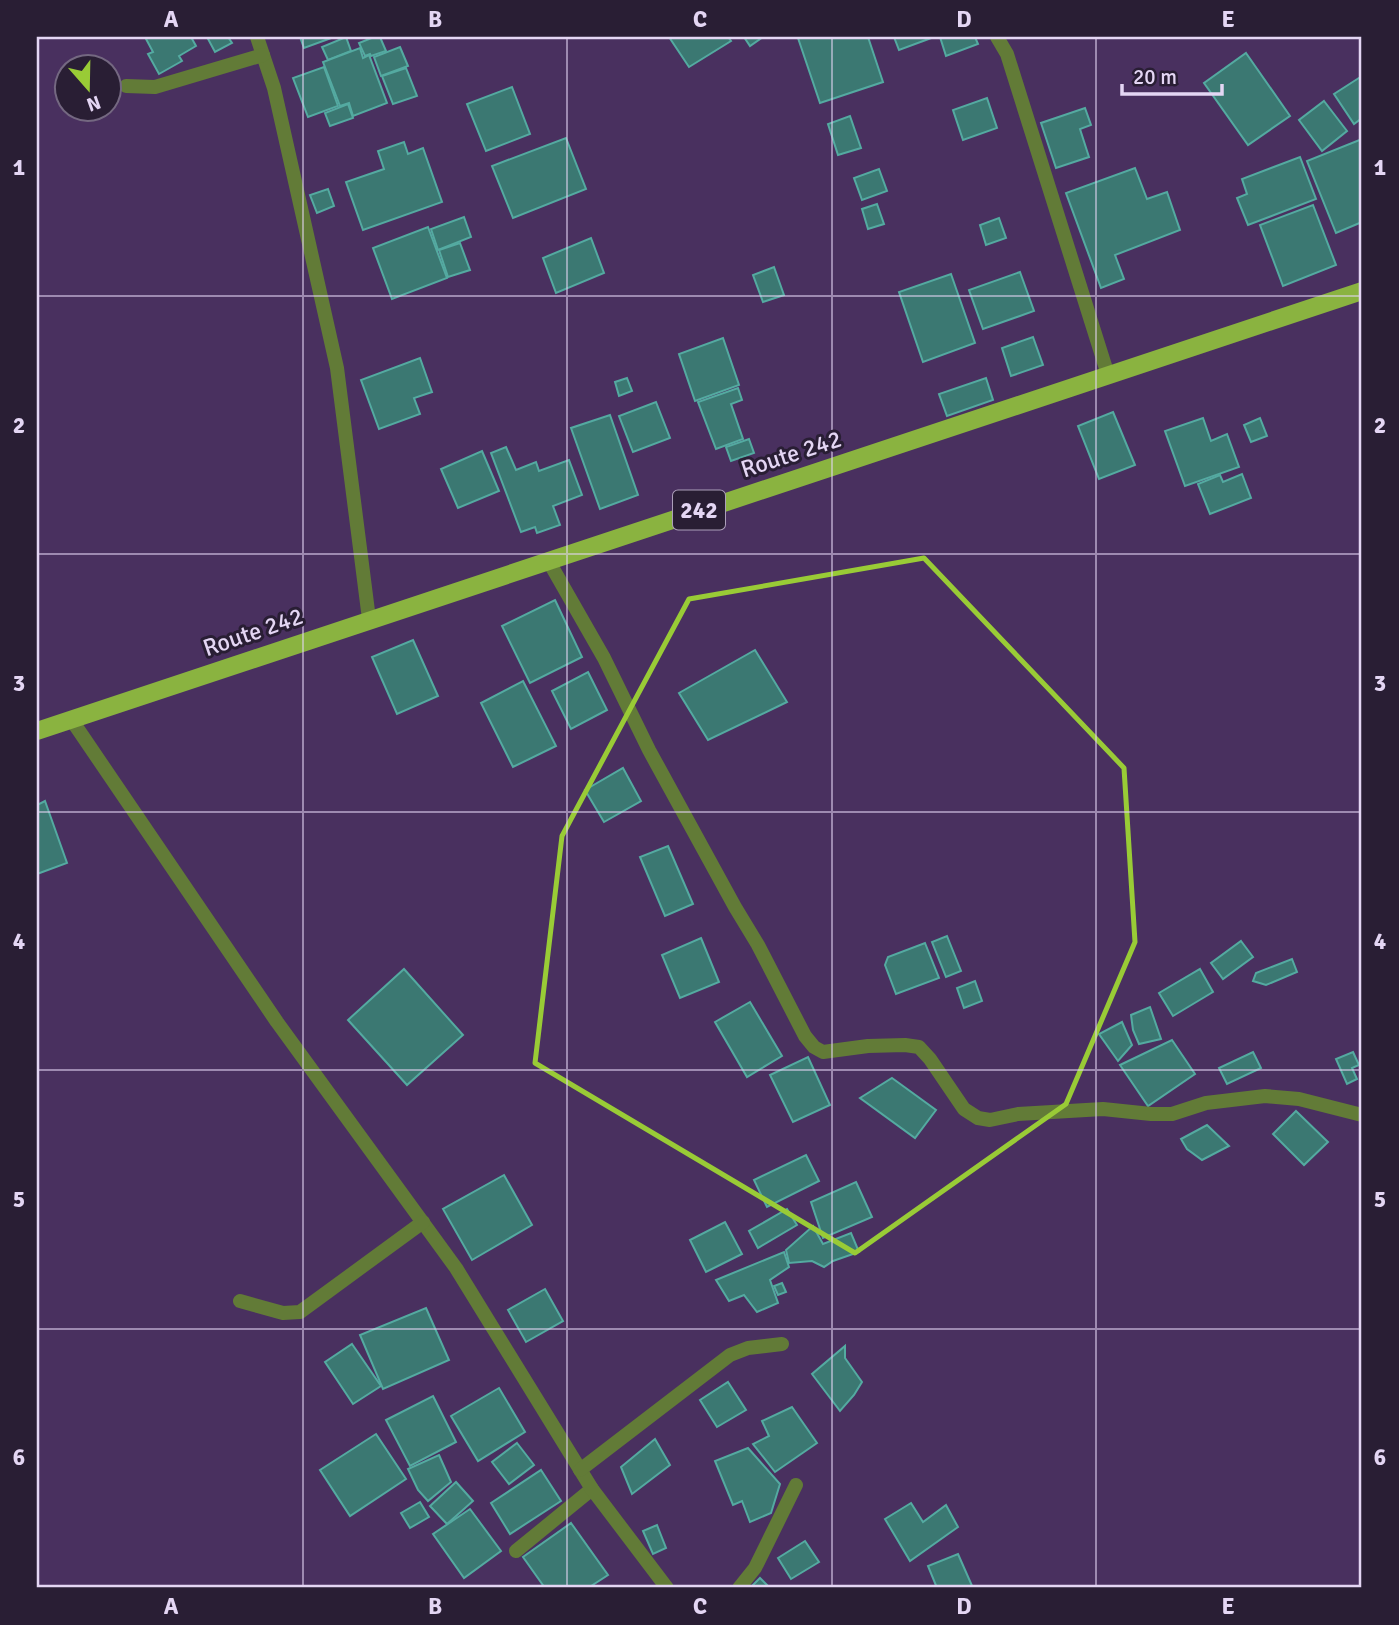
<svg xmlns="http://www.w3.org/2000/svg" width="1399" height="1625" viewBox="0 0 1399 1625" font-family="Signika,sans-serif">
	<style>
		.building { fill: #3b7872; stroke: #54aaa1; stroke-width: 2 }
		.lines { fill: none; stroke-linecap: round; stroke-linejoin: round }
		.lane { stroke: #627b37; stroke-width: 14 }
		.street { stroke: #627b37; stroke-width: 14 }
		.primary { stroke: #8ab340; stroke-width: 18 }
		.marked { fill: none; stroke: #99cb36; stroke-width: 5; stroke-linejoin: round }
		.grid { fill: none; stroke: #e4d6f4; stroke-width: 2; stroke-opacity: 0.55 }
		.labels { text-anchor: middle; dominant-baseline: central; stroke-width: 6; stroke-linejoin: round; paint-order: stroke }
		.shield { fill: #291e34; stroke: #ac9fba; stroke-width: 2 }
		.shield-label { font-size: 23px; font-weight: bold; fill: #e4d6f4 }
		.street-label { font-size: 24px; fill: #e4d6f4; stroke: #291e34 }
		.neatline { fill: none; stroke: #e4d6f4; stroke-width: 2.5 }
		.grid-label { font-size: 23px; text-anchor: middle; font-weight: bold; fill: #e4d6f4 }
	</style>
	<rect width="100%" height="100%" fill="#49305f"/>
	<g class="building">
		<polygon points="145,37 191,37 196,46 179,56 182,61 159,74 148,54 153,52"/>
		<polygon points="207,37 228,37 232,43 215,52"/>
		<polygon points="300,37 334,37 304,48"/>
		<polygon points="346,37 351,51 328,60 322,47"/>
		<polygon points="374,37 380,37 386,51 371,56 370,54 365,56 359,43"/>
		<polygon points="669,37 728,37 731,41 689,67"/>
		<polygon points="744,37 763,37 750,46"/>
		<polygon points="802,37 868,37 883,82 820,103 798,38"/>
		<polygon points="894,37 934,37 899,50"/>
		<polygon points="940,37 975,37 978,44 946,56"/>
		<polygon points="400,47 408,66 381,76 374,57"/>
		<polygon points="360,48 363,58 369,55 387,103 353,116 349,103 340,106 323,62"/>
		<polygon points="1246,53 1290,116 1248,145 1204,83"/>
		<polygon points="324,67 338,106 308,117 293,78"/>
		<polygon points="406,68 417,96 393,104 382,76"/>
		<polygon points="1362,76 1362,118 1354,124 1334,94"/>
		<polygon points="512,87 530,134 486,151 467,104"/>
		<polygon points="987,98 997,128 963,140 953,110"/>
		<polygon points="1324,101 1347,131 1322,151 1299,120"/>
		<polygon points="348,104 353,118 330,126 325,113"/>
		<polygon points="1085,108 1091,125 1080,129 1089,157 1056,168 1041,123"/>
		<polygon points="850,116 861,148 838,155 828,124"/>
		<polygon points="566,138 586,189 513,218 492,166"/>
		<polygon points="1362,139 1362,222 1336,233 1307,161"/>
		<polygon points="404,142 408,154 423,148 442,202 363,230 346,182 384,169 378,151"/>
		<polygon points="1300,157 1316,199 1248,225 1237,198 1247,194 1242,179"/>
		<polygon points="1135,168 1147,199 1167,192 1180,230 1115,255 1124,279 1101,288 1066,193"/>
		<polygon points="879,169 887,191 862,200 854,178"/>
		<polygon points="328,189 334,206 317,213 310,195"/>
		<polygon points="877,204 884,224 868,229 862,209"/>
		<polygon points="1313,205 1336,265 1283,286 1260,225"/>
		<polygon points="464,217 471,237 438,250 431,229"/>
		<polygon points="999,218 1006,238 986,245 980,225"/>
		<polygon points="428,227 447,278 392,299 373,248"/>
		<polygon points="591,238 604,273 556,293 543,258"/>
		<polygon points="460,243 470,270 448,277 439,250"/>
		<polygon points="774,267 784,295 763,302 753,275"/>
		<polygon points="1020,272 1034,311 983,329 969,290"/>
		<polygon points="951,274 975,343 923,362 899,292"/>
		<polygon points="1033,337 1043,365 1011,376 1002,348"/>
		<polygon points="723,338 739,385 695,401 679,354"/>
		<polygon points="420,358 432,392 414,398 420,414 379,429 361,380"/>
		<polygon points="627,378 632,391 619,396 615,382"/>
		<polygon points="986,378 993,400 947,416 939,394"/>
		<polygon points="738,388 742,400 731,404 743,439 716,449 698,402"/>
		<polygon points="656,402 670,438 633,452 619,416"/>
		<polygon points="1113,412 1135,465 1099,479 1078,426"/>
		<polygon points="610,415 638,495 600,509 571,428"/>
		<polygon points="1203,418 1211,441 1227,434 1239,467 1185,486 1165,431"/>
		<polygon points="1260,418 1267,436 1251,442 1244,425"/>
		<polygon points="749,439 754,453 731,461 726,447"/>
		<polygon points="506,447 516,470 536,462 539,471 569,460 582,495 553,506 560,525 537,533 535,527 521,532 491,453"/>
		<polygon points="482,451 499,491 458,508 441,469"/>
		<polygon points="1242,474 1251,498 1210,514 1198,484 1220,475 1223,482"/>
		<polygon points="555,600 582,657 530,683 502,626"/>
		<polygon points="413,640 438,696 397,714 372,657"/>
		<polygon points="755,650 787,702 708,740 679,693"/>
		<polygon points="588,672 607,710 571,729 552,691"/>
		<polygon points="523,681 556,746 513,767 481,703"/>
		<polygon points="623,768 641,801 604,822 585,790"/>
		<polygon points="45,801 67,863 37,874 37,805"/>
		<polygon points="668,846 693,904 665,916 640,857"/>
		<polygon points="947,936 961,971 946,977 932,942"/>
		<polygon points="701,938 719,982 680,998 662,955"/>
		<polygon points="1241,941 1253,957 1223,979 1211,963"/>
		<polygon points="925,943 939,978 896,994 885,965 888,957"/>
		<polygon points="1292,959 1297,972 1266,985 1253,981 1256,973"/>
		<polygon points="404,969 463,1035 407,1085 348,1020"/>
		<polygon points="1200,969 1213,992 1173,1016 1159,993"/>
		<polygon points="975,981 982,1001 964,1008 957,988"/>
		<polygon points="750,1002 782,1056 747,1077 715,1022"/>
		<polygon points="1150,1007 1161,1039 1139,1044 1133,1030 1131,1015"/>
		<polygon points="1122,1022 1132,1045 1118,1061 1099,1034"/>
		<polygon points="1172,1040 1195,1074 1148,1106 1120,1065"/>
		<polygon points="1253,1052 1261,1068 1227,1084 1219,1068"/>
		<polygon points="1353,1052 1359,1065 1352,1068 1357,1079 1347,1084 1336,1059"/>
		<polygon points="808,1057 830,1105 793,1122 770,1075"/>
		<polygon points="892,1078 936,1110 915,1138 860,1098"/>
		<polygon points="1296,1111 1328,1142 1304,1165 1273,1134"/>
		<polygon points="1207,1125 1229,1146 1202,1160 1187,1149 1181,1139"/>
		<polygon points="806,1155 819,1181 767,1207 754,1180"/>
		<polygon points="504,1175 532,1225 472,1260 443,1209"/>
		<polygon points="856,1182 872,1217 823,1238 811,1202"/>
		<polygon points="787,1209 797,1225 758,1248 749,1231"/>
		<polygon points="725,1222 742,1254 706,1272 690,1240"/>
		<polygon points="813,1226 823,1244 851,1233 859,1252 833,1261 824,1267 812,1261 789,1263 786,1250"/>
		<polygon points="784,1252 789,1267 770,1280 778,1303 757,1312 744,1295 729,1301 716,1280"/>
		<polygon points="782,1283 786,1292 778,1295 774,1286"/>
		<polygon points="545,1289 563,1321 526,1342 508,1310"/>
		<polygon points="426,1308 449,1360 383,1389 360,1335"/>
		<polygon points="352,1344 381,1386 353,1404 325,1362"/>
		<polygon points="845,1346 845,1358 862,1382 854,1395 840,1411 812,1374"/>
		<polygon points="728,1382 746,1410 717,1427 700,1400"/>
		<polygon points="499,1388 525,1432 478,1461 451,1416"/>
		<polygon points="433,1396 456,1442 410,1466 386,1420"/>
		<polygon points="792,1407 817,1443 775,1472 753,1444 769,1436 762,1421"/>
		<polygon points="376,1434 406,1479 350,1516 320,1470"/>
		<polygon points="655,1439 670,1465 632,1494 621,1467"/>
		<polygon points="517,1443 534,1465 509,1484 492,1462"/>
		<polygon points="748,1448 780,1484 771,1513 750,1522 742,1501 733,1505 715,1461"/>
		<polygon points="439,1455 451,1482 428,1501 418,1490 408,1469"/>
		<polygon points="541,1470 561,1501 510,1534 491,1503"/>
		<polygon points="456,1482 473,1501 447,1524 430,1506"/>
		<polygon points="420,1502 429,1517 410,1528 401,1513"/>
		<polygon points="911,1503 923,1522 946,1505 958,1527 910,1561 885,1519"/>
		<polygon points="470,1509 501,1551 464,1578 433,1534"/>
		<polygon points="571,1523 608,1575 588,1588 545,1588 523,1557"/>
		<polygon points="657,1525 666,1548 653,1554 643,1531"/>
		<polygon points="805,1541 819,1562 791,1579 778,1558"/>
		<polygon points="958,1554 973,1588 937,1588 928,1566"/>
		<polygon points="760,1578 770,1588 750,1588"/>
	</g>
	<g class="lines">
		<g class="lane">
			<polyline points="997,37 1007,54 1108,375"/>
			<polyline points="516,1551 592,1489"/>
		</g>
		<g class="street">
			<polyline points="257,37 274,88 337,368 369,619"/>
			<polyline points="126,86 155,87 263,55"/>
			<polyline points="548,560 604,658 649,750 735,907 758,945 805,1036 814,1047 823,1052 868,1046 905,1045 919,1047 930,1059 964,1109 978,1118 990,1120 1018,1114 1103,1109 1151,1114 1172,1114 1206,1103 1265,1096 1299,1099 1362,1115"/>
			<polyline points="71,719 277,1022 456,1268 592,1489 667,1588"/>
			<polyline points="240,1301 283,1313 300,1312 423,1222"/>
			<polyline points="580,1470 730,1355 748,1348 782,1344"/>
			<polyline points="739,1588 755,1568 796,1485"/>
		</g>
		<polyline class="primary" points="37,731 1362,291"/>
	</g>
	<path class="marked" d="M924,558L1124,768L1135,942L1066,1104L855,1253L535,1063L562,836L689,599Z"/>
	<path class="grid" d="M303,37V1588M567,37V1588M832,37V1588M1096,37V1588M37,296H1362M37,554H1362M37,812H1362M37,1070H1362M37,1329H1362"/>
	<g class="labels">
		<rect class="shield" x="673" y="490.5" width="52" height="39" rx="5"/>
		<g class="shield-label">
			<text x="699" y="510">242</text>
		</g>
		<g class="street-label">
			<text transform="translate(791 454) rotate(-18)">Route 242</text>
			<text transform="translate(253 632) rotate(-19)">Route 242</text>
		</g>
	</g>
	<rect width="1399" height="1625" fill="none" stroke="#291e34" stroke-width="77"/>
	<g transform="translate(88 88) rotate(160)"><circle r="33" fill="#291e34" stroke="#746881" stroke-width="2"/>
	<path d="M0-5L12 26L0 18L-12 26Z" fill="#99cb36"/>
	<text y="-10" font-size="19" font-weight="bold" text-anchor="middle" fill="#e4d6f4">N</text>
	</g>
	<path d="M1122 84v10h100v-10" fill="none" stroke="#e4d6f4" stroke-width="3.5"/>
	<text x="1133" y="84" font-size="21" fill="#e4d6f4" stroke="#291e34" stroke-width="5" paint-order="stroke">20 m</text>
	<rect x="38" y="38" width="1322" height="1548" class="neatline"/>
	<g class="grid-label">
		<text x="171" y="27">A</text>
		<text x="435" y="27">B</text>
		<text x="700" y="27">C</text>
		<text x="964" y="27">D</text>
		<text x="1228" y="27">E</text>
		<text x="19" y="175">1</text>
		<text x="1380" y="175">1</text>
		<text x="19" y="433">2</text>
		<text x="1380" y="433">2</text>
		<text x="19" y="691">3</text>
		<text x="1380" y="691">3</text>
		<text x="19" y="949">4</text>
		<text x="1380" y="949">4</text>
		<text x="19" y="1207">5</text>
		<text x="1380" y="1207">5</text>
		<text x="19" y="1465">6</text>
		<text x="1380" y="1465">6</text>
		<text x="171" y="1614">A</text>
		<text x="435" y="1614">B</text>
		<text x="700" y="1614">C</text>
		<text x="964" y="1614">D</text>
		<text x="1228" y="1614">E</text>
	</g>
</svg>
